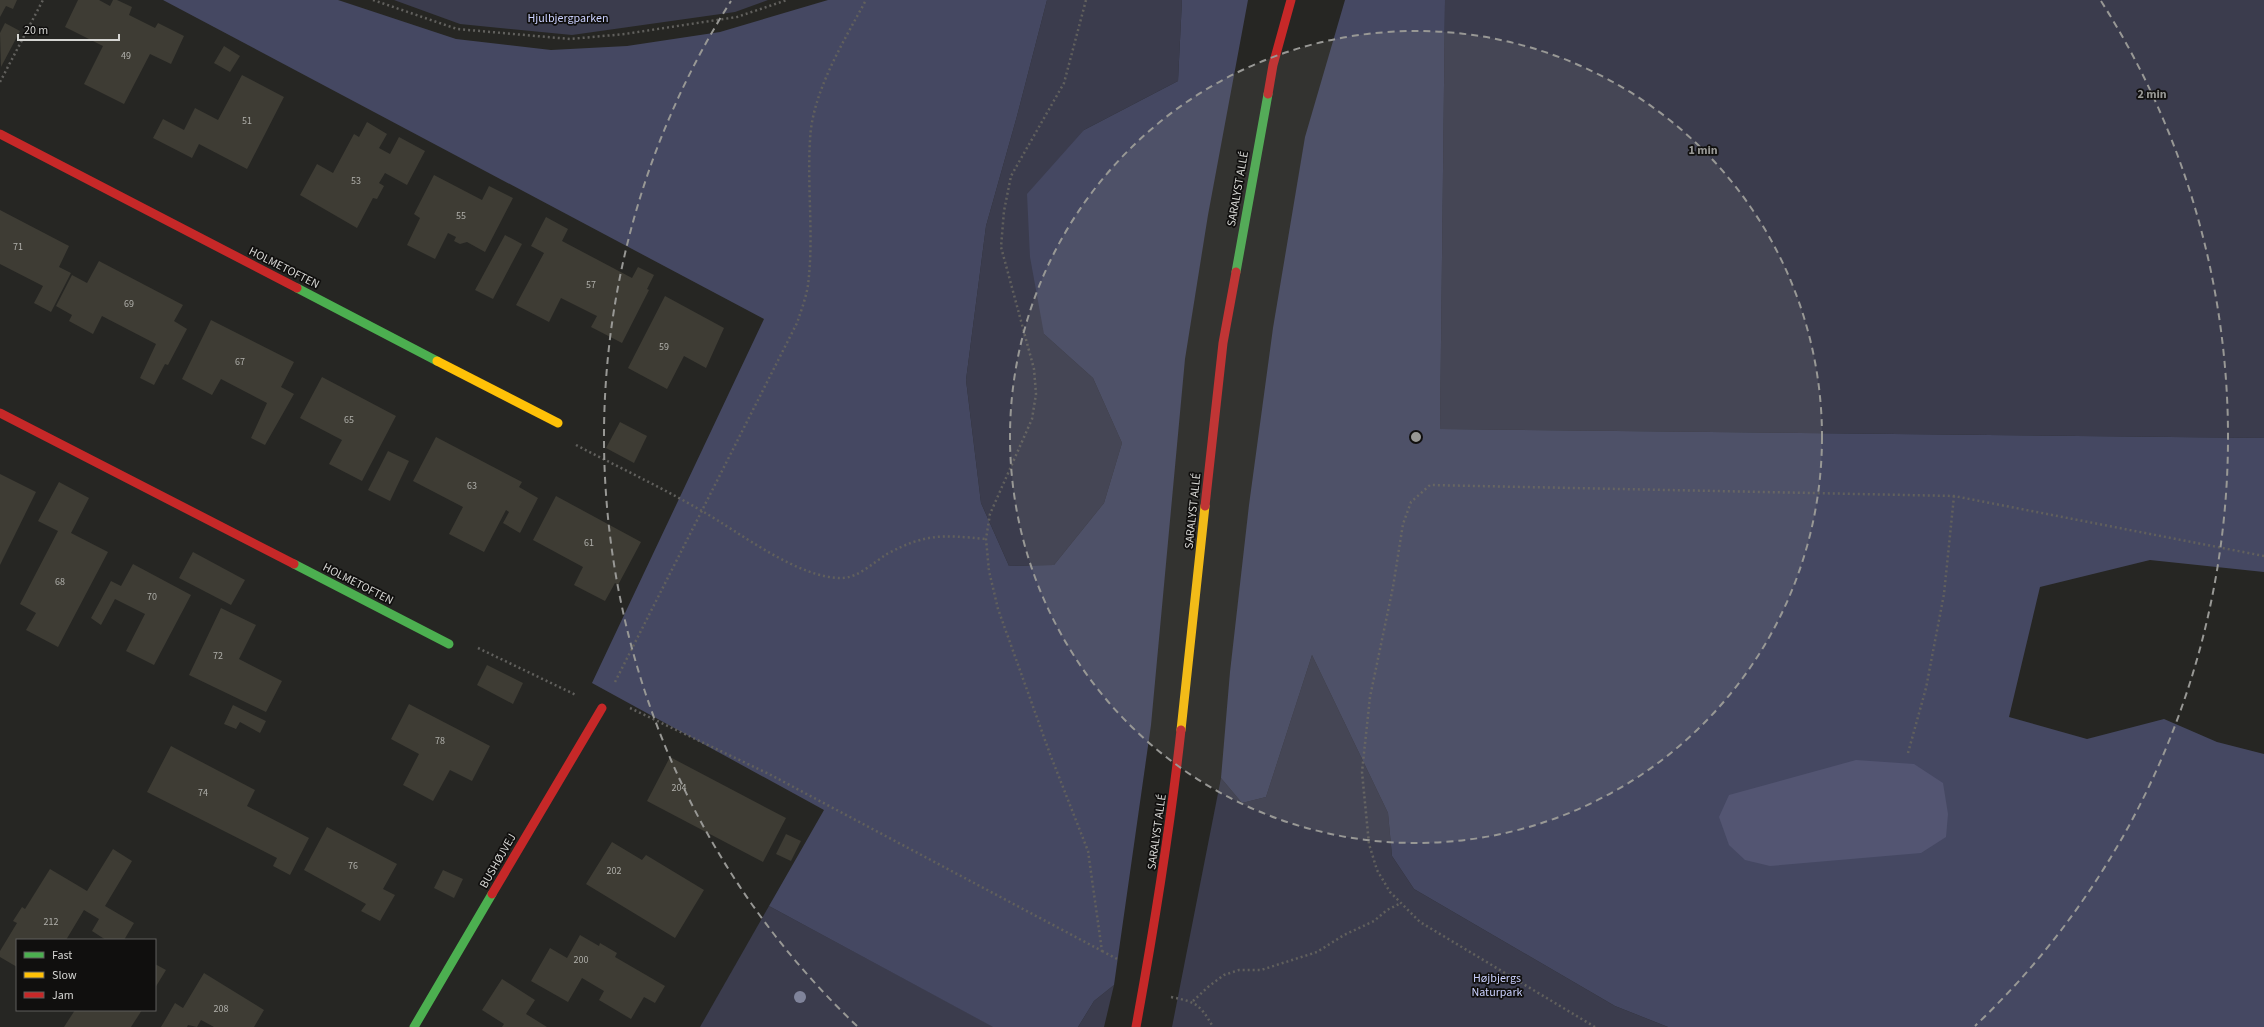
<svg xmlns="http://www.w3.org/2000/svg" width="2264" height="1027" viewBox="0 0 2264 1027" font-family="'Source Sans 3',sans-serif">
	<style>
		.green { fill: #3b3c4d }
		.forest { fill: #454862 }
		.water { fill: #535572 }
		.building { fill: #3e3c34 }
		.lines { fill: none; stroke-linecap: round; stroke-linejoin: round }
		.path { stroke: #61605d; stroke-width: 2.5; stroke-dasharray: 2 3; stroke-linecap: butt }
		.fast { stroke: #4caf50; stroke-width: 9 }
		.slow { stroke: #ffc107; stroke-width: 9 }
		.jam { stroke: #c62828; stroke-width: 9 }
		.tree { fill: #80849b }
		.ring { fill: none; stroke: #989895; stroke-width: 2; stroke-dasharray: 7 5 }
		.labels { text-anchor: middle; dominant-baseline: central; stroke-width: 3.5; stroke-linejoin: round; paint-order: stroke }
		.number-label { font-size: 10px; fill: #afafaa }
		.park-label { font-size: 12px; fill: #cad0fe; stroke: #100f0e }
		.street-label { font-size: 12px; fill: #d5d5d2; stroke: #100f0e }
		.centre { fill: #989895; stroke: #100f0e; stroke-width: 2 }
		.ring-label { font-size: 12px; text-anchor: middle; font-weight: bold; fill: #989895; stroke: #100f0e; stroke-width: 3.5; stroke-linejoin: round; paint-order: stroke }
	</style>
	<rect width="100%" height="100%" fill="#262623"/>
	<g class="green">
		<polygon points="394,0 768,0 735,12 572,35 460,24"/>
		<polygon points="1047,0 1182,0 1178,81 1084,130 1044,334 1093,378 1122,443 1104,503 1054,565 1009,566 981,503 966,380 986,226 1017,116"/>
		<polygon points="1445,0 2264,0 2264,438 1440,429"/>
		<polygon points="1312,655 1388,813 1392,856 1414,889 1615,1006 1668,1027 1172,1027 1221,778 1242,803 1266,797"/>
		<polygon points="769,906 994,1027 700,1027"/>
		<polygon points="1114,985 1104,1027 1078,1027 1094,1001"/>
	</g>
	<g class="forest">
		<polygon points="163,0 338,0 456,39 551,50 627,46 720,32 828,0 1047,0 1017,116 986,226 966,380 981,503 1009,566 1054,565 1104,503 1122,443 1093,378 1044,334 1030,257 1027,194 1084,130 1178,81 1182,0 1248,0 1208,215 1185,359 1151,725 1114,985 1094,1001 1078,1027 993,1027 769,906 824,810 592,683 764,319"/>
		<polygon points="1345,0 1445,0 1440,429 2264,438 2264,572 2150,560 2040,587 2009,717 2087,739 2164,719 2217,742 2264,754 2264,1027 1668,1027 1615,1006 1414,889 1392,856 1388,813 1312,655 1266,797 1242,803 1221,778 1230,672 1249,505 1273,328 1305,137"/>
	</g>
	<polygon class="water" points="1856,760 1914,764 1943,783 1948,814 1946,837 1921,853 1770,866 1745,860 1729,845 1719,817 1729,795"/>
	<g class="building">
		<polygon points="0,0 17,0 13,9 6,6 0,17"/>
		<polygon points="78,0 99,0 110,6 113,0 117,0 132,7 129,15 155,28 158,23 184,36 171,64 150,54 124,104 84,84 103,46 65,27"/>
		<polygon points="5,23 20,31 1,67 0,33"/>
		<polygon points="224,46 240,56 230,72 214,63"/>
		<polygon points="242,75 284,97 247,169 199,144 192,158 153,138 163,119 184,130 195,108 218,120"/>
		<polygon points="367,122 387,134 379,148 390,154 399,137 425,151 407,185 385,173 379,183 384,186 377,199 373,198 357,228 300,195 317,164 333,173 354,134 359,137"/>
		<polygon points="434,175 482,200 489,186 513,198 485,252 467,242 460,244 454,241 456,237 448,233 435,259 407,245 420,218 414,214"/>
		<polygon points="0,210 69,246 59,267 71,273 51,312 34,303 43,286 0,264"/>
		<polygon points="546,217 568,229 562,241 632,278 638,267 654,275 647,289 649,290 622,343 591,327 597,316 561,298 549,322 516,305 544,253 531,246"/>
		<polygon points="505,235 522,244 493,299 475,290"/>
		<polygon points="99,261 183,305 174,321 187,329 168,365 165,364 154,385 140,378 156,344 102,316 93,334 69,321 72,315 56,306 72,275 87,283"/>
		<polygon points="665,296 724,328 706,368 684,356 667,389 628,368"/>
		<polygon points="211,320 294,362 281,387 294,394 265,445 251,438 267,403 221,379 212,395 182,379"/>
		<polygon points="322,377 396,416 362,481 329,464 342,440 300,418"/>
		<polygon points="620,422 647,436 634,463 606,448"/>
		<polygon points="436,437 522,482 519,487 538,498 520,533 503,523 509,512 506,510 484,552 449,534 463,507 413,481"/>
		<polygon points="388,451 409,461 390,501 368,490"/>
		<polygon points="0,474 36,492 0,565"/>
		<polygon points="59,482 89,498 71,533 108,552 58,647 26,630 36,613 20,604 58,531 38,521"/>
		<polygon points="556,496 641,542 618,585 615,583 605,601 574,585 583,567 533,540"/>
		<polygon points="193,552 245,580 231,605 179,578"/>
		<polygon points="133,564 191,595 154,665 126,651 145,614 115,599 101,625 91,618 111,581 121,586"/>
		<polygon points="221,608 256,625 239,659 282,681 266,712 189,675"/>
		<polygon points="487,665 523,683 513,704 477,685"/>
		<polygon points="409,704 490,746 472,781 450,770 433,801 403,785 419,754 391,739"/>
		<polygon points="233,705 266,721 260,733 240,722 236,729 224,724"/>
		<polygon points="171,746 255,790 247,806 309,838 290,875 273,866 277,858 147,792"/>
		<polygon points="670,757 786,818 763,862 647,801"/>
		<polygon points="327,827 397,864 383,889 395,895 380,921 361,911 366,904 304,870"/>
		<polygon points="786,834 801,841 791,861 776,854"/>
		<polygon points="612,842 642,860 646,855 704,890 675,938 586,884"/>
		<polygon points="113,849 132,861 105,906 134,923 124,940 106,940 92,931 99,919 84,910 66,940 17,940 17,967 0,957 0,951 17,923 13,921 22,907 25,909 50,869 87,891"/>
		<polygon points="443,870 463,879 454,898 434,888"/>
		<polygon points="580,935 599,946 600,943 617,953 615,957 665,986 655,1003 644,997 631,1019 599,1000 604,991 582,978 568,1002 531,981 550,948 567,958"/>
		<polygon points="155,964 166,970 155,988"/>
		<polygon points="204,973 264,1010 254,1027 214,1027 201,1020 197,1027 188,1025 187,1027 161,1027 175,1003 183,1008"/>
		<polygon points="502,979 535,1000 526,1014 547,1027 502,1027 504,1024 482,1010"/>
		<polygon points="75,1010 142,1010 131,1027 64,1027"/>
	</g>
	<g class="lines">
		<g class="path">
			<polyline points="373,0 457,29 570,39 625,34 737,17 787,0"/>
			<polyline points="0,82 43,0"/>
			<path d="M576,445C618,467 661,487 702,511C739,532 799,579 842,578C858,578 874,562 887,554C926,533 943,535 986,539"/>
			<polyline points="478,648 576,695"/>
			<path d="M615,682L797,323C801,311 806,298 808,285C814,237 807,188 810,140C812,92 844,41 866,0"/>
			<polyline points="630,708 769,774 1102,951 1088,851 1050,754 998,609 989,571 986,539 990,514 1032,419 1036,394 1034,369 1001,247 1004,211 1011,176 1064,83 1086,0"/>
			<polyline points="1908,753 1926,688 1944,594 1954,496"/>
			<polyline points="1102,951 1119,960"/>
			<path d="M1171,997C1196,1002 1200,1004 1213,1027"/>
			<polyline points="1193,1001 1208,987 1224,975 1239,970 1261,970 1317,952 1344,935 1374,921 1387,910 1401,903"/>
			<polyline points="1595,1027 1420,922 1390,892 1377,870 1369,844 1362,772 1370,697 1393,587 1403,524 1411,502 1430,485 1954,496 2264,556"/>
		</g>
		<g class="fast">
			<polyline points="1236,272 1268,94"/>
			<polyline points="297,288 437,361"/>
			<polyline points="294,564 449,644"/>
			<polyline points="414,1027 492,894"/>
		</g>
		<g class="slow">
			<polyline points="437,361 558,423"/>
			<polyline points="1181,730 1205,506"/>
		</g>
		<g class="jam">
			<polyline points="1268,94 1273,65 1291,0"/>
			<polyline points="0,134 297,288"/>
			<polyline points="0,413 294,564"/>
			<polyline points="1205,506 1223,343 1236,272"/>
			<polyline points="492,894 602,708"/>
			<path d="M1136,1027C1154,928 1170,830 1181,730"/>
		</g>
	</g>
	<circle class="tree" cx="800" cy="997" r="6"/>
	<circle cx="1416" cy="437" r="406" fill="#989895" fill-opacity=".12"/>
	<g class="ring">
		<circle cx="1416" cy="437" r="406"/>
		<path d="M857 1026A812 812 0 0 1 731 1M2101 1A812 812 0 0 1 1975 1026"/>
	</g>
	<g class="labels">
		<g class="number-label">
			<text x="126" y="56">49</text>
			<text x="247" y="121">51</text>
			<text x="356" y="181">53</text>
			<text x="461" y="216">55</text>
			<text x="18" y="247">71</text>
			<text x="591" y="285">57</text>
			<text x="129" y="304">69</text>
			<text x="664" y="347">59</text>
			<text x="240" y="362">67</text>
			<text x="349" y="420">65</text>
			<text x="472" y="486">63</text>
			<text x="589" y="543">61</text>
			<text x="60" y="582">68</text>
			<text x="152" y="597">70</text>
			<text x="218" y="656">72</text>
			<text x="440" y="741">78</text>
			<text x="679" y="788">204</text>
			<text x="203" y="793">74</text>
			<text x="353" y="866">76</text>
			<text x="614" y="871">202</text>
			<text x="51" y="922">212</text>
			<text x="581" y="960">200</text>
			<text x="221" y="1009">208</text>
		</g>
		<g class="park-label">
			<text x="568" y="18">Hjulbjergparken</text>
			<text x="1497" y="978">Højbjergs<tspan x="1497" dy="14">Naturpark</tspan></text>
		</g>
		<g class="street-label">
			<text transform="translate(1238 189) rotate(-80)">SARALYST ALLÉ</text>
			<text transform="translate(284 268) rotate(27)">HOLMETOFTEN</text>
			<text transform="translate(1193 511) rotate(-84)">SARALYST ALLÉ</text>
			<text transform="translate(358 584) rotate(27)">HOLMETOFTEN</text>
			<text transform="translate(1157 832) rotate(-82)">SARALYST ALLÉ</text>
			<text transform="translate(498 861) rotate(-60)">BUSHØJVEJ</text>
		</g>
	</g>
	<circle cx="1416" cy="437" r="6" class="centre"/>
	<g class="ring-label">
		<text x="2152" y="98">2 min</text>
		<text x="1703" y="154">1 min</text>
	</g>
	<rect x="16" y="939" width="140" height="72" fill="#100f0e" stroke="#5f5e5c"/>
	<rect x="24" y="952" width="20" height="6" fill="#4caf50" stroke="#5f5e5c"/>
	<text x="52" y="959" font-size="12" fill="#d5d5d2">Fast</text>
	<rect x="24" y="972" width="20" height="6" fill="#ffc107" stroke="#5f5e5c"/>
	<text x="52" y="979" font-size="12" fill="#d5d5d2">Slow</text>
	<rect x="24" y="992" width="20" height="6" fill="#c62828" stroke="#5f5e5c"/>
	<text x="52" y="999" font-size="12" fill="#d5d5d2">Jam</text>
	<path d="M18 34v6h101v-6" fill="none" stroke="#d5d5d2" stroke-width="2"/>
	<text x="24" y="34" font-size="12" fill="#d5d5d2" stroke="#100f0e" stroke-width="3" paint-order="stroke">20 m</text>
</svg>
